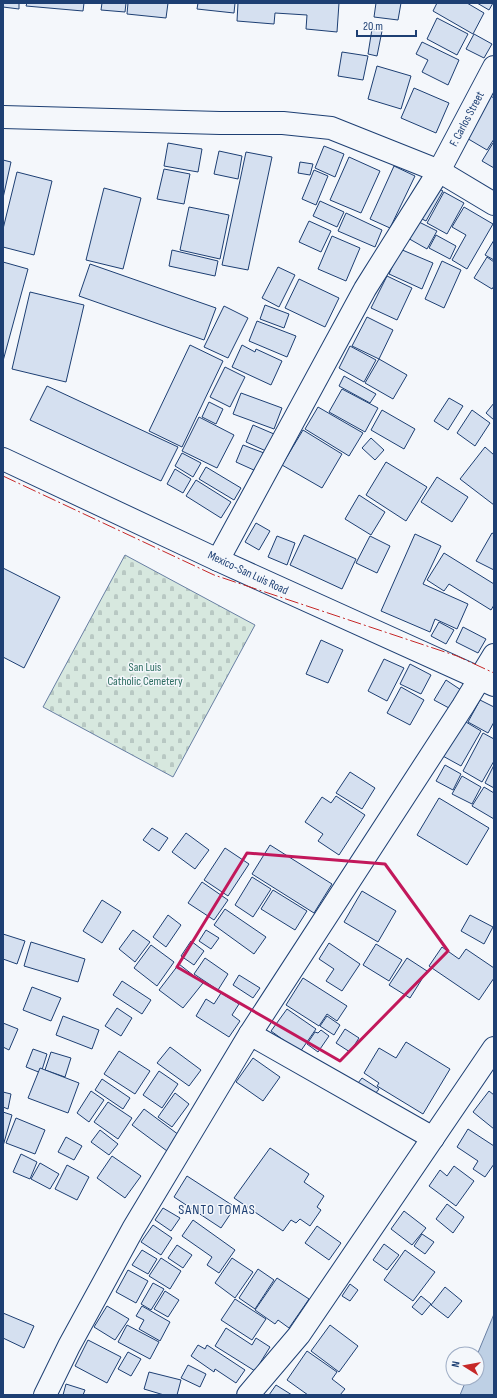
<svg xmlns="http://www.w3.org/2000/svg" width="497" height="1398" viewBox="0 0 497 1398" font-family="'Sofia Sans Condensed',sans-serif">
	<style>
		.cemetery { fill: url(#cemetery-stones); stroke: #687fa3 }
		.water { fill: #bed0e5; stroke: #687fa3 }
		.building { fill: #d5e0f0; stroke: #1d3f73 }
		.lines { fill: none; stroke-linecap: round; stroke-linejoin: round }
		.minor-casing { stroke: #1d3f73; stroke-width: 24 }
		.major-casing { stroke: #1d3f73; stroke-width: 24 }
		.minor { stroke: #f4f7fb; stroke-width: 22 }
		.major { stroke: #f4f7fb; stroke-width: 22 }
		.power { stroke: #c62828; stroke-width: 1; stroke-dasharray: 14 3 2 3; stroke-linecap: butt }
		.marked { fill: none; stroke: #c2185b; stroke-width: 3; stroke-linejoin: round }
		.labels { text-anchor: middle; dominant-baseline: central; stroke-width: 3; stroke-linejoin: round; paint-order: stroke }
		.street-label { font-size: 12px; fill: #1d3f73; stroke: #f4f7fb }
		.park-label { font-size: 12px; fill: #2c6c60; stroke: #f4f7fb }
		.quarter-label { font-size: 14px; letter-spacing: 1px; fill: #1d3f73; stroke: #f4f7fb }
	</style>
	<defs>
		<pattern id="cemetery-stones" width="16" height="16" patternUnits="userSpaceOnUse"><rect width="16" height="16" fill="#d7e8df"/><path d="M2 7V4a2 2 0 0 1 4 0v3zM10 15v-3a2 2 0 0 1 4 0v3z" fill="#b8c8c3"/></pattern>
	</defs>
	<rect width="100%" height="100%" fill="#f4f7fb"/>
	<polygon class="cemetery" points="125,555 255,625 173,777 43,707"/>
	<polygon class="water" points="494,1314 494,1395 460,1395 467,1378 477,1378 477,1355"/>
	<g class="building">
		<polygon points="3,3 19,3 19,9 3,7"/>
		<polygon points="27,3 84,3 83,11 26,6"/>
		<polygon points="102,3 126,3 125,12 101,10"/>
		<polygon points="128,3 168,3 166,18 127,14"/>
		<polygon points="198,3 235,3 234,13 197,9"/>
		<polygon points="238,3 339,3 337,32 306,29 307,15 275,13 274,24 237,21"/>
		<polygon points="376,3 401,3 398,20 374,17"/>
		<polygon points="437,3 467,3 484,13 473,34 433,11"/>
		<polygon points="477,3 493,3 489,10"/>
		<polygon points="437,18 468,34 457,55 427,39"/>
		<polygon points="372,29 382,31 377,56 368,54"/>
		<polygon points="474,34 492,44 484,58 466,49"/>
		<polygon points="422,42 459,60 448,85 422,72 428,60 416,54"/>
		<polygon points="342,52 368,56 363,80 338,76"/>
		<polygon points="377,66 411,76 401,109 368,99"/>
		<polygon points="414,88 449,103 436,133 401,118"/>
		<polygon points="489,95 494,98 494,139 487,150 465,137"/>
		<polygon points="168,143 202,149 198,172 164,166"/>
		<polygon points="493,143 494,143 494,168 482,161"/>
		<polygon points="324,146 344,154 335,177 315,168"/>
		<polygon points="219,151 242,156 238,179 214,174"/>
		<polygon points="246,152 272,157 248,270 222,265"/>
		<polygon points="349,157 380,171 361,213 330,200"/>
		<polygon points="3,160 11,162 3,198"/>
		<polygon points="300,162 313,164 310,175 298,173"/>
		<polygon points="394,166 415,176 390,228 370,219"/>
		<polygon points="164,169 190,174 184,204 157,199"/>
		<polygon points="314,170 328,176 316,205 302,199"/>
		<polygon points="17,172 52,181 34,255 3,247 3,229"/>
		<polygon points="431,185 443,191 426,221 414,215"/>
		<polygon points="104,188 141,198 123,269 86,260"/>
		<polygon points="444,192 464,203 447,234 427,223"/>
		<polygon points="320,201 344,212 337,227 313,216"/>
		<polygon points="189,207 229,215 220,259 180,250"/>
		<polygon points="464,207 493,224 467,269 452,260 466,235 452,227"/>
		<polygon points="346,213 382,230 375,247 338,231"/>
		<polygon points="415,220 437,231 427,249 406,237"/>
		<polygon points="309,221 331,231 321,252 299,242"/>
		<polygon points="436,235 456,246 450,259 429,248"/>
		<polygon points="332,236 360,248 346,281 318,269"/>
		<polygon points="494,240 494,260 485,255"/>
		<polygon points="400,249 433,263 422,289 389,274"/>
		<polygon points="172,250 218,261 215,276 169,266"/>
		<polygon points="487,257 494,262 494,286 492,289 474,278"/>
		<polygon points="442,261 461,270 444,308 425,299"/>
		<polygon points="3,262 28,269 3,361"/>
		<polygon points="90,264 216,308 204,340 79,296"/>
		<polygon points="278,267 295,275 279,307 262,298"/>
		<polygon points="387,276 412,288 397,320 371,308"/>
		<polygon points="299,279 339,298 325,327 285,308"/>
		<polygon points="30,292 84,305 66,382 12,369"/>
		<polygon points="265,305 289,314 284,328 260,319"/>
		<polygon points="224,306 248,318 228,358 204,347"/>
		<polygon points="367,317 393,330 379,359 352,346"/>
		<polygon points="257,321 296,336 287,357 249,341"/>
		<polygon points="190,345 223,361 182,447 149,431"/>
		<polygon points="242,345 255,352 256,349 282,361 271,385 232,367"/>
		<polygon points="350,346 376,360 364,382 339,368"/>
		<polygon points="379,359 407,375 393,399 365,383"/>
		<polygon points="225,367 245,377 230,407 210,397"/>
		<polygon points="344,376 376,394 370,403 339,386"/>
		<polygon points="47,386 178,447 161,481 30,420"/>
		<polygon points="342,389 378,408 365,432 329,412"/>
		<polygon points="241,393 282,408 274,429 233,414"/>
		<polygon points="449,398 463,406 448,430 434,421"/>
		<polygon points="209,402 223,409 216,424 202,417"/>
		<polygon points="494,403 494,420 486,413"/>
		<polygon points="318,407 363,433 349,456 305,429"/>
		<polygon points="382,410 415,429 404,449 371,430"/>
		<polygon points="472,410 490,423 475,446 457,433"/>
		<polygon points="199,417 234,435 217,468 182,451"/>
		<polygon points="253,425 274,434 266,451 246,442"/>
		<polygon points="303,430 342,454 322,488 282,465"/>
		<polygon points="371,438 384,450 375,460 362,448"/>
		<polygon points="243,445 264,453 256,471 236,462"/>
		<polygon points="485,447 494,455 494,505 460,479"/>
		<polygon points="182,453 201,463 193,477 175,466"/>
		<polygon points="386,462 427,487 406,521 366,495"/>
		<polygon points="206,467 241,488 234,500 199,479"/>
		<polygon points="175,469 191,479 183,493 167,484"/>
		<polygon points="437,477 468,497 452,522 421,502"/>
		<polygon points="196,480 231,502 221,518 186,496"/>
		<polygon points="359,495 385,512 371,535 345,519"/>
		<polygon points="256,523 270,531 259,550 245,542"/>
		<polygon points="492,533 494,534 494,570 476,561"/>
		<polygon points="415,534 441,546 423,584 468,604 457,629 435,619 430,632 381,611"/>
		<polygon points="304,535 356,559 342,589 290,565"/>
		<polygon points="277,536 295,543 287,565 268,557"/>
		<polygon points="370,536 390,546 377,573 356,563"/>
		<polygon points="444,553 494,584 494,605 491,610 449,584 444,591 427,580"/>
		<polygon points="3,568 60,597 24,668 3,657"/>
		<polygon points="439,622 454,630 446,644 431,636"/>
		<polygon points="463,627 486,639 478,653 456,642"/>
		<polygon points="321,640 343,650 328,683 306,674"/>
		<polygon points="384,659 404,668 387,701 368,691"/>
		<polygon points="410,664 431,675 421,694 400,684"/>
		<polygon points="446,680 461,690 449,708 434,700"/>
		<polygon points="401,687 424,700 410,725 387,713"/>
		<polygon points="480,700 494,707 494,722 488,733 468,722"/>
		<polygon points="461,719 481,731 461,766 441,755"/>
		<polygon points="483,733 494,739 494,761 482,782 463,771"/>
		<polygon points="445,765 461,774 453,790 436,781"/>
		<polygon points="494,765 494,788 485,783"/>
		<polygon points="350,772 375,788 362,809 336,793"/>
		<polygon points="462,776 481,787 472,804 452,794"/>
		<polygon points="484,787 494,793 494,819 472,806"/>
		<polygon points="336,796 365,815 339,855 318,841 323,834 305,822 322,797 331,803"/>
		<polygon points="439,798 489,828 467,865 417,835"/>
		<polygon points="152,828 168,838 159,851 143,840"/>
		<polygon points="186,833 209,850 195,869 172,852"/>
		<polygon points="270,845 332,884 314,913 252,874"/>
		<polygon points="225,848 249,864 228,896 204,880"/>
		<polygon points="252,877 271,889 253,917 235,905"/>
		<polygon points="202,882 228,900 214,920 188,903"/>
		<polygon points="273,890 307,911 295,930 261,909"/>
		<polygon points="362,891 396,911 378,942 344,922"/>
		<polygon points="102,900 121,912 102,943 83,931"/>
		<polygon points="225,909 266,937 254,954 214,925"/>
		<polygon points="168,915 181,925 166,947 153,937"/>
		<polygon points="470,915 493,927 484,944 461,931"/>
		<polygon points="133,930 150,942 135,962 119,949"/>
		<polygon points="206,930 219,938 211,949 199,941"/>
		<polygon points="3,934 25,941 17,964 3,959"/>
		<polygon points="191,941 204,951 194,965 181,956"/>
		<polygon points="31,942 85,959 78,982 24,966"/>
		<polygon points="329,943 360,964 342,991 326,981 334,969 319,959"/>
		<polygon points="376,944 402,960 389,981 363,965"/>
		<polygon points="151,945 174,962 157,986 134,968"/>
		<polygon points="442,947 459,959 466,949 494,968 494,978 479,1000 429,966"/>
		<polygon points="205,958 228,974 218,990 194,974"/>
		<polygon points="407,958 427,971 410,998 389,985"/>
		<polygon points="179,964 203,983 183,1008 159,990"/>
		<polygon points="239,975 260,988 253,998 233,985"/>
		<polygon points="303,978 347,1006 337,1021 327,1014 319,1026 286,1005"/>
		<polygon points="122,981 151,1000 142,1014 113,995"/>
		<polygon points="32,987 61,998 51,1021 23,1010"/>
		<polygon points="221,993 239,1004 232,1015 240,1021 229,1037 196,1016 206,999 214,1004"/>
		<polygon points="117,1008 132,1018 121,1036 105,1026"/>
		<polygon points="287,1009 316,1029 300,1052 271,1031"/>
		<polygon points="63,1016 99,1030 92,1049 56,1035"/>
		<polygon points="327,1016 340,1025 334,1035 320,1026"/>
		<polygon points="3,1023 18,1029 9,1050 3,1047"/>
		<polygon points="345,1029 359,1038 350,1052 336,1043"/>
		<polygon points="321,1030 329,1036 318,1052 307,1044 315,1032 318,1033"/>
		<polygon points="406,1042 450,1069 423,1114 377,1086 379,1083 364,1073 379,1048 396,1058"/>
		<polygon points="170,1047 201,1070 189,1086 157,1063"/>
		<polygon points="33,1049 47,1054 41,1073 26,1067"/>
		<polygon points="119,1051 150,1071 135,1094 104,1074"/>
		<polygon points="51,1052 71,1058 65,1077 45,1070"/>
		<polygon points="253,1058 280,1077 263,1101 236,1082"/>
		<polygon points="40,1068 79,1083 68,1113 28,1098"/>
		<polygon points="159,1071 178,1084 162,1108 143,1095"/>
		<polygon points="362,1078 379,1089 375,1094 358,1083"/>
		<polygon points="102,1079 130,1098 123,1109 95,1090"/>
		<polygon points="91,1091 104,1100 89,1122 77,1113"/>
		<polygon points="489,1091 494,1095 494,1129 473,1112"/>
		<polygon points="3,1092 11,1094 8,1109 3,1107"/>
		<polygon points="175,1093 189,1104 172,1127 158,1117"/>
		<polygon points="108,1102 132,1118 118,1139 94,1122"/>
		<polygon points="144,1109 179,1135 167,1151 132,1125"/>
		<polygon points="3,1112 12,1115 3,1146"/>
		<polygon points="16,1118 45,1130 35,1154 6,1143"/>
		<polygon points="468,1129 494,1146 494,1164 485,1177 473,1169 478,1161 457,1147"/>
		<polygon points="100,1130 118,1144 109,1155 91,1142"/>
		<polygon points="66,1137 82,1146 74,1160 58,1152"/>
		<polygon points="270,1148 309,1174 304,1182 324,1196 317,1207 321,1210 310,1226 300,1219 296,1223 291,1220 283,1231 234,1198"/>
		<polygon points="21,1154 37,1162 30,1179 13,1172"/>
		<polygon points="112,1156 141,1176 125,1198 97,1178"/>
		<polygon points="40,1163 59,1174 50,1189 31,1179"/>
		<polygon points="67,1165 89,1177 77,1200 55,1189"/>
		<polygon points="454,1166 474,1181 456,1206 429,1186 440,1170 447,1176"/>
		<polygon points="187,1176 235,1207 221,1228 174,1197"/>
		<polygon points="447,1204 464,1217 453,1233 436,1219"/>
		<polygon points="163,1208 180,1218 171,1231 155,1220"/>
		<polygon points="404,1211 426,1228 412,1245 391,1229"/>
		<polygon points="193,1220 235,1250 219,1273 207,1265 212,1257 182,1236"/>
		<polygon points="153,1225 172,1238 161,1255 141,1242"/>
		<polygon points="317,1226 341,1243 329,1260 305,1243"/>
		<polygon points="422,1234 434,1242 425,1254 414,1246"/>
		<polygon points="384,1244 399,1255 387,1270 373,1260"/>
		<polygon points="177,1245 192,1255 183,1268 168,1258"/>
		<polygon points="142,1250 157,1259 148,1274 132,1265"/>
		<polygon points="405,1250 435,1272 413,1301 384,1280"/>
		<polygon points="161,1258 181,1271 170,1289 149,1276"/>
		<polygon points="232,1258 253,1272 235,1298 215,1283"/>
		<polygon points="258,1269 274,1280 255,1309 239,1298"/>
		<polygon points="128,1270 148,1281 136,1303 116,1292"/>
		<polygon points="277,1278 309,1299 289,1328 278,1320 275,1324 255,1310"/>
		<polygon points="153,1283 164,1289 151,1310 141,1304"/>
		<polygon points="350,1284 358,1290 350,1301 342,1296"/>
		<polygon points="445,1287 462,1301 448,1318 431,1305"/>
		<polygon points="165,1291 179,1300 168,1317 154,1309"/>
		<polygon points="421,1296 431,1304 422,1315 412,1307"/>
		<polygon points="235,1299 266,1319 252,1340 221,1320"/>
		<polygon points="107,1306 129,1319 115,1340 94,1327"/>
		<polygon points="142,1306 170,1322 160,1341 139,1329 144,1320 136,1316"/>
		<polygon points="3,1313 34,1326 24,1348 3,1338"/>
		<polygon points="127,1325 159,1342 150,1359 118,1342"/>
		<polygon points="330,1325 358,1346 339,1372 311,1351"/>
		<polygon points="226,1328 252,1345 256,1338 270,1347 255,1371 215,1346"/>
		<polygon points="88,1340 121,1357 107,1383 75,1366"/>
		<polygon points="198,1345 205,1349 207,1345 245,1370 236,1383 215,1369 214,1372 191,1356"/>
		<polygon points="307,1351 337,1372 332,1379 345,1389 340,1395 308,1395 287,1380"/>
		<polygon points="128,1352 141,1359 131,1376 118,1369"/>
		<polygon points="188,1365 206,1374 200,1387 181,1378"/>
		<polygon points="149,1372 181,1380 177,1395 164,1395 144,1389"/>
		<polygon points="66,1384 85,1390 83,1395 63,1395"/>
		<polygon points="276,1385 292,1395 269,1395"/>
	</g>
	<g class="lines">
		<g class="minor-casing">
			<g id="minor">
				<polyline points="218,560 365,289 439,171 494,67"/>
				<polyline points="250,1034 433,1138"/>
				<polyline points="45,1395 69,1346 133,1229 250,1034 463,706 494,655"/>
				<polyline points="248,1395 299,1335 494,1048"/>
			</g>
		</g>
		<g class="major-casing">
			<g id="major">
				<polyline points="3,117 220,123 283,123 331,128 439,171 494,204"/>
				<polyline points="3,459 218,560 494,685"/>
			</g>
		</g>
		<use href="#minor" class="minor"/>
		<use href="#major" class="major"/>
		<polyline class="power" points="3,476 214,575 457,656 494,673"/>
	</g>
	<path class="marked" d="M247,853L385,864L448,951L340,1061L177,967Z"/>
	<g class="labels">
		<g class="street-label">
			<text transform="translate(467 119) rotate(-62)">F. Carlos Street</text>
			<text transform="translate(248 573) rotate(25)">Mexico-San Luis Road</text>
		</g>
		<g class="park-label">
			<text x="145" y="667">San Luis<tspan x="145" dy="14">Catholic Cemetery</tspan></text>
		</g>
		<g class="quarter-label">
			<text x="217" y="1209">SANTO TOMAS</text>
		</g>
	</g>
	<rect width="497" height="1398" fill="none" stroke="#1d3f73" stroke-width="8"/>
	<g transform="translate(465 1366) rotate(281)"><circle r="19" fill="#f4f7fb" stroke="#9eadc5"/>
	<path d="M0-3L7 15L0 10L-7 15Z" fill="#c62828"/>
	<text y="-6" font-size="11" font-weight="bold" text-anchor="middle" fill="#1d3f73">N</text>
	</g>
	<path d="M357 30v6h59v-6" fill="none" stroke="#1d3f73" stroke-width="2"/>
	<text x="363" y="30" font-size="12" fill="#1d3f73" stroke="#f4f7fb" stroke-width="3" paint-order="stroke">20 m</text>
</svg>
